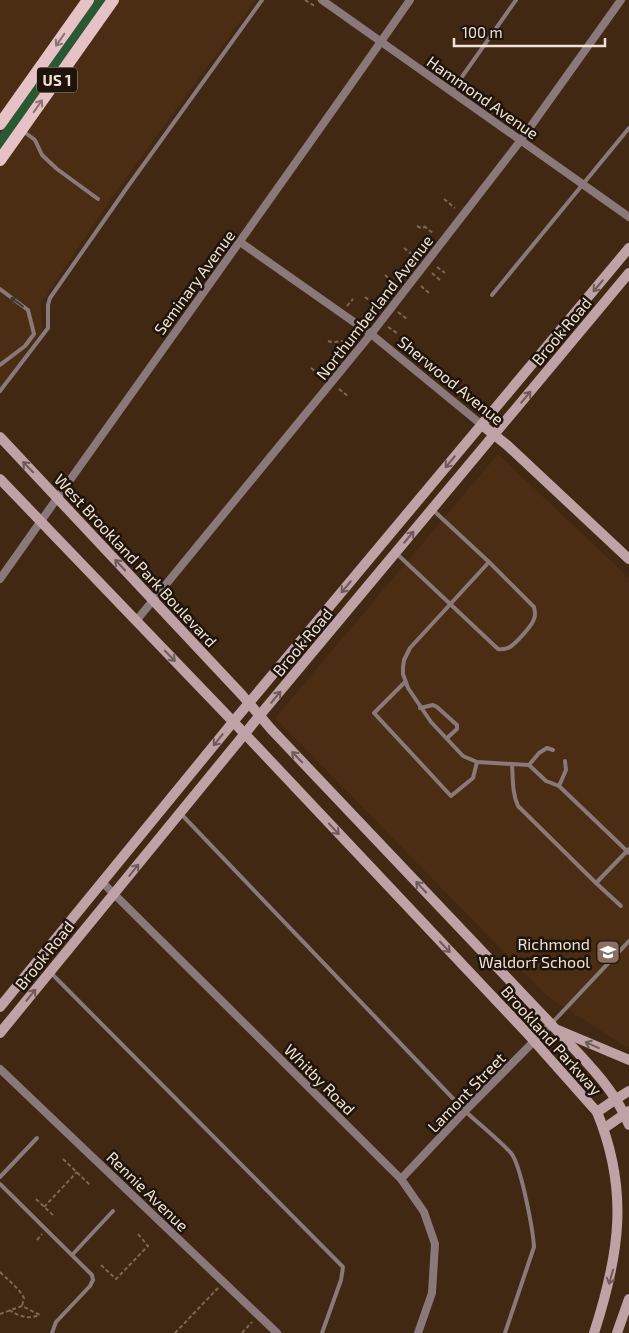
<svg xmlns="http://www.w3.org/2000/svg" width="629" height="1333" viewBox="0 0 629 1333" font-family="'Exo 2',sans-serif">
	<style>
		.built { fill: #4a2d12 }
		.green { fill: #2a5832 }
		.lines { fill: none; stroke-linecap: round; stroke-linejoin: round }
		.path { stroke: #7c6755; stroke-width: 2; stroke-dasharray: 4 2.5; stroke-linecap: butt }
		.lane { stroke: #8a787a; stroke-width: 4 }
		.street { stroke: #8a787a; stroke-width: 8 }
		.secondary { stroke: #bea2a6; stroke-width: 10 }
		.primary { stroke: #e6c2c7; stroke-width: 12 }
		.oneway { stroke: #8c7472 }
		.oneway2 { stroke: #6e5b58 }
		.oneway3 { stroke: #443732 }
		.labels { text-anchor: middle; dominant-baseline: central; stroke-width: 5; stroke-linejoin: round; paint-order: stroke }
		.shield { fill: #1e140b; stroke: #b2a498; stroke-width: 1 }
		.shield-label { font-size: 15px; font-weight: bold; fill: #f2e1d5 }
		.street-label { font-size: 16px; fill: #f2e1d5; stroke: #1e140b }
		.poi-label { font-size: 16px; fill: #f2e1d5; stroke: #1e140b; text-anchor: end }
	</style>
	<rect width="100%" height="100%" fill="#402813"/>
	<g class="built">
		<polygon points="0,0 256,0 117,190 41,303 42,331 0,388"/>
		<polygon points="498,454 629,578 629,1048 624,1046 547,996 275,718"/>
	</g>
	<polygon class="green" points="94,0 107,0 0,150 0,134"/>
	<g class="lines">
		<g class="path">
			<polyline points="305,0 316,7"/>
			<polyline points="444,199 455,208"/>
			<polyline points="417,226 421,228 425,227"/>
			<polyline points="424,226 434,234"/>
			<polyline points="404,248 418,259"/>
			<polyline points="437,267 445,273"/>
			<polyline points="432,273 440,280"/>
			<polyline points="385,275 395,284"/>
			<polyline points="421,286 429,293"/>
			<polyline points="365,297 377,306"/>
			<polyline points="347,306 353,299"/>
			<polyline points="398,312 408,320"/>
			<polyline points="388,327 397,333"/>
			<path d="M328,341C335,344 341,339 348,342"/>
			<polyline points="311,368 324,379"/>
			<polyline points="339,389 349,397"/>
			<polyline points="63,1159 91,1186"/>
			<polyline points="36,1199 54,1216"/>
			<polyline points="44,1207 77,1172"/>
			<polyline points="37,1240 42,1234"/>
			<polyline points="101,1265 116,1279 148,1246 137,1233"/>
			<path d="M0,1272C9,1281 18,1287 24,1298L22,1306"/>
			<path d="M9,1310C19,1316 28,1320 39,1315"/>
			<polyline points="0,1314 22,1306 40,1315"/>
			<polyline points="175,1333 218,1288"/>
			<polyline points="242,1333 252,1322"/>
		</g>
		<g class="lane">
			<polyline points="452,91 516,0"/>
			<polyline points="23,131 35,140 42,155 57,169 98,199"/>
			<polyline points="0,289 28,310 34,334 25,346 0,365"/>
			<polyline points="492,295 629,128"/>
			<polyline points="0,391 48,328 48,305 50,298 126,189 262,0"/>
			<polyline points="433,510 489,562 410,648 404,660 403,667 403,674 408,688 431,722 463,756 477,762 529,765 546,781 559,786 627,851 629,849"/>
			<path d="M396,553L498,649C503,650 506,649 510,647C516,643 532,626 534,619C536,615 535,611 534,607L489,562"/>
			<polyline points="405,682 374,713 451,796 473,778 477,762"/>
			<polyline points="420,708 433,705 437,707 457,725 457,729 447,738"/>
			<path d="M512,764C513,778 512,793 518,806L596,883L627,851L629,853"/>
			<polyline points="529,765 539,753 547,748 553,750"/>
			<polyline points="559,786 566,770 565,761"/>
			<path d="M182,815L465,1111C479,1124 498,1139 511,1153C521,1165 533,1230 534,1247L505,1333"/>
			<polyline points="596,883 621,906"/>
			<polyline points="50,972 343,1267 341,1280 322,1333"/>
			<polyline points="552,1023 629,941"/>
			<polyline points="0,1177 37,1138"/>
			<polyline points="0,1184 92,1275 93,1280 90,1286 56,1322 52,1333"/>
			<polyline points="72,1255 113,1211"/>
		</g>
		<g class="street">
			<polyline points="322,0 629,217"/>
			<polyline points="240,242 371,334 482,425"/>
			<path d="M0,579C136,386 275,194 410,0"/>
			<polyline points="136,621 371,334 521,140 621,0"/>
			<polyline points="102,882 401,1179 424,1212 435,1244 432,1293 418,1333"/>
			<polyline points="0,1069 277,1333"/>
			<polyline points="401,1179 465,1111 551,1024"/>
		</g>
		<g class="secondary">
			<polyline points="482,425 507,445 629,559"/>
			<path d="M0,437L242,695L271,729L551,1024C579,1055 613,1085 629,1125"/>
			<path d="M0,479L245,734L526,1032L597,1112C629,1190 620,1253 594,1333"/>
			<polyline points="0,1007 233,722 629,248"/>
			<polyline points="558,1030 629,1060"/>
			<polyline points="0,1033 265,709 629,273"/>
			<polyline points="597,1112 616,1099 629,1091"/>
			<polyline points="606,1127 629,1111"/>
			<polyline points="617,1333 629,1299"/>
		</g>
		<g class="primary">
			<polyline points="0,124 88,0"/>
			<polyline points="0,160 113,0"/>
		</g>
	</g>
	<defs><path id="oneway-shaft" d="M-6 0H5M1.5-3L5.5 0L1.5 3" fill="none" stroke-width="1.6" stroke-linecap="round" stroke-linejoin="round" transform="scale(1.25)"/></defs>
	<g class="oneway">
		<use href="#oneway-shaft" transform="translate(60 40) rotate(125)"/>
		<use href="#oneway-shaft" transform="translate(38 106) rotate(-55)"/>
	</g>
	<g class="oneway2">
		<use href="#oneway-shaft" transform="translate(598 286) rotate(130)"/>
		<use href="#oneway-shaft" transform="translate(526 397) rotate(-50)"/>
		<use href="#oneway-shaft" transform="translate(450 462) rotate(130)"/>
		<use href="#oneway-shaft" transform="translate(28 467) rotate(-134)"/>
		<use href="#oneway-shaft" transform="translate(409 537) rotate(-50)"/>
		<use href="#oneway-shaft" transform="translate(120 565) rotate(-133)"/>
		<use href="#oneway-shaft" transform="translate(346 587) rotate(130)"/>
		<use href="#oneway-shaft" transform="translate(170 656) rotate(46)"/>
		<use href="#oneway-shaft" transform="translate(276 697) rotate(-50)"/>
		<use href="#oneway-shaft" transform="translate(218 740) rotate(129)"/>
		<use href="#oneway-shaft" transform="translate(297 757) rotate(-134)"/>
		<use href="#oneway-shaft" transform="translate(334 829) rotate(47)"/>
		<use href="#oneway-shaft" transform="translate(134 870) rotate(-51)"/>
		<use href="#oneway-shaft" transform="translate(421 887) rotate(-133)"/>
		<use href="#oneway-shaft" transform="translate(445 947) rotate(47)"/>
		<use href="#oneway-shaft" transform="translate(31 995) rotate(-51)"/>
		<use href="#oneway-shaft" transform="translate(592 1045) rotate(-156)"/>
		<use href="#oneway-shaft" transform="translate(611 1277) rotate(106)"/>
	</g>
	<use class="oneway3" href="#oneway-shaft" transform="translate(17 302) rotate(-143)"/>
	<defs>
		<g id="school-square" transform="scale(1.25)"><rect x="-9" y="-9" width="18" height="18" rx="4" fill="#8d6e63" stroke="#1e140b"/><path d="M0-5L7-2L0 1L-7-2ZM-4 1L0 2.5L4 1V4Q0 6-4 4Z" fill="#fff"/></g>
	</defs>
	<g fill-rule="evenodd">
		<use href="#school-square" x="608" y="952"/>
	</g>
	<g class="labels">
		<rect class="shield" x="37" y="67.5" width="40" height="25" rx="4"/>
		<g class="shield-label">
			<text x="57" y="80">US 1</text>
		</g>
		<g class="street-label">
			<text transform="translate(483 97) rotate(35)">Hammond Avenue</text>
			<text transform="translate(194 282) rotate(-54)">Seminary Avenue</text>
			<text transform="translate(374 307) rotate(-52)">Northumberland Avenue</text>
			<text transform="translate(561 331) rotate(-50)">Brook Road</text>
			<text transform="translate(451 380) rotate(39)">Sherwood Avenue</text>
			<text transform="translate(136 560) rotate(47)">West Brookland Park Boulevard</text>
			<text transform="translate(302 642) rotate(-50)">Brook Road</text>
			<text transform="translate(44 955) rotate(-51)">Brook Road</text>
			<text transform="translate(552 1040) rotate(48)">Brookland Parkway</text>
			<text transform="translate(320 1079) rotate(45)">Whitby Road</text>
			<text transform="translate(466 1092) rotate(-46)">Lamont Street</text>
			<text transform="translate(148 1191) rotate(44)">Rennie Avenue</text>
		</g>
		<g class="poi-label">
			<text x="590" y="943">Richmond<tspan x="590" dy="18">Waldorf School</tspan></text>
		</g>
	</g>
	<path d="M454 38v8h151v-8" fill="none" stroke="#f2e1d5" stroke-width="2.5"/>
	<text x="462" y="38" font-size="15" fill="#f2e1d5" stroke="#1e140b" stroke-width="4" paint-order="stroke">100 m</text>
</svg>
